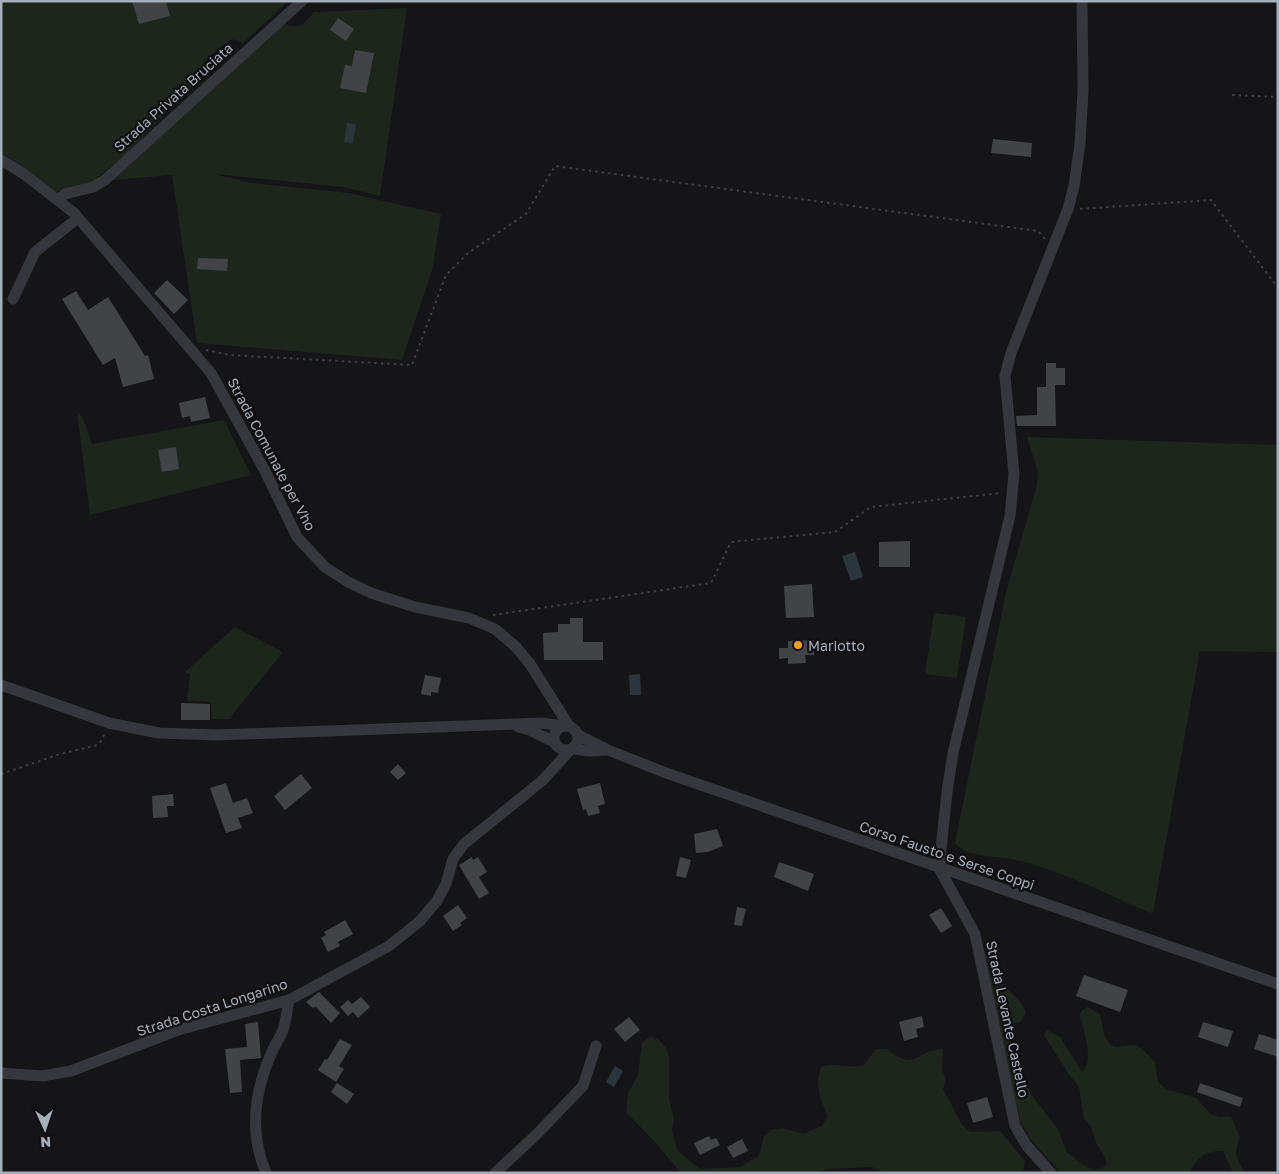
<svg xmlns="http://www.w3.org/2000/svg" width="1279" height="1174" viewBox="0 0 1279 1174" font-family="'Golos Text',sans-serif">
	<style>
		.green { fill: #1d251d }
		.water { fill: #2a363c }
		.building { fill: #414347 }
		.lines { fill: none; stroke-linecap: round; stroke-linejoin: round }
		.path { stroke: #3b3f44; stroke-width: 2; stroke-dasharray: 2.5 4; stroke-linecap: butt }
		.minor { stroke: #36373c; stroke-width: 11 }
		.poi-dot { fill: #ff9b25; stroke: #101012; stroke-width: 2 }
		.labels { text-anchor: middle; dominant-baseline: central; stroke-width: 4.5; stroke-linejoin: round; paint-order: stroke }
		.street-label { font-size: 14px; fill: #a5aeb9; stroke: #101012 }
		.poi-label { font-size: 14px; fill: #a5aeb9; stroke: #101012; text-anchor: start }
	</style>
	<rect width="100%" height="100%" fill="#151517"/>
	<g class="green">
		<path d="M1,1H286L287,2L243,43L232,39C221,46 212,54 203,63L202,78L127,153L91,183L55,192L24,167L1,153Z"/>
		<path d="M407,8L380,196L343,187L214,174L251,183L349,193L441,214L432,271L402,360L197,343L172,175L113,180L283,23C299,30 303,25 314,12Z"/>
		<polygon points="77,411 83,418 92,444 224,420 251,475 90,515"/>
		<path d="M1027,437L1278,445V652L1200,651L1153,913L1148,912C1105,893 1062,871 1016,860C998,855 968,859 955,843L1006,592L1037,485L1038,472Z"/>
		<polygon points="934,613 966,617 957,678 925,674"/>
		<polygon points="235,627 283,652 233,714 231,719 212,719 211,702 187,701 190,674 185,672"/>
		<path d="M989,952L995,964L992,969C998,987 1020,994 1026,1013L1020,1022L1009,1024L1007,1029L1012,1044L1015,1065L1033,1097L1058,1129L1067,1152L1080,1163L1094,1170L1104,1167L1107,1163C1104,1156 1101,1151 1097,1144C1091,1133 1096,1130 1084,1119L1079,1087L1068,1073L1044,1035L1047,1030L1060,1037L1082,1072C1095,1061 1083,1029 1080,1014L1082,1010L1087,1007L1100,1014L1104,1035L1110,1044L1115,1047L1136,1045L1141,1048L1155,1062L1158,1082L1166,1089L1196,1098L1211,1114L1220,1117H1231L1240,1137C1233,1154 1236,1158 1245,1173H1233L1223,1151C1204,1151 1198,1157 1189,1173H1061L1032,1141L1021,1123L1012,1089L985,953Z"/>
		<path d="M650,1036L659,1040L666,1048L669,1057V1099L674,1119L672,1130L677,1150L693,1164L701,1169L740,1167L759,1156L764,1136L773,1129L783,1128L803,1134L822,1126L827,1117C822,1100 813,1083 822,1066C836,1063 849,1068 863,1066L876,1049H887C916,1073 915,1050 943,1049L942,1070L946,1079L943,1089L962,1125L970,1132L1000,1131L1025,1161L1023,1173H884L872,1167L828,1169L815,1173H681L655,1142L626,1112L628,1093L638,1075L642,1043Z"/>
	</g>
	<g class="water">
		<polygon points="347,123 356,124 353,143 344,142"/>
		<polygon points="855,552 863,577 851,581 842,556"/>
		<polygon points="640,674 641,695 630,695 629,675"/>
		<polygon points="615,1066 623,1071 614,1087 606,1082"/>
	</g>
	<g class="building">
		<polygon points="132,1 166,1 170,16 139,24"/>
		<polygon points="338,18 354,29 346,41 330,30"/>
		<polygon points="355,50 374,53 366,93 340,88 345,65 352,66"/>
		<polygon points="993,139 1032,143 1031,157 991,153"/>
		<polygon points="198,258 228,259 227,271 197,269"/>
		<polygon points="167,280 188,300 174,314 154,293"/>
		<polygon points="76,291 88,310 108,297 145,356 148,355 154,379 123,387 115,358 103,365 62,299"/>
		<polygon points="1046,363 1056,363 1056,368 1065,368 1065,385 1055,385 1056,426 1017,426 1016,416 1037,415 1037,387 1046,387"/>
		<polygon points="205,397 210,418 191,422 190,416 182,418 179,403"/>
		<polygon points="176,447 179,469 162,472 158,450"/>
		<polygon points="910,541 910,567 879,567 879,542"/>
		<polygon points="812,584 814,617 786,618 784,586"/>
		<polygon points="570,618 583,618 583,642 603,642 603,660 544,660 543,633 558,632 558,624 570,624"/>
		<polygon points="814,640 814,655 805,655 806,663 788,664 788,658 779,659 779,648 788,648 788,641"/>
		<polygon points="425,675 441,678 438,693 431,692 431,696 421,694"/>
		<polygon points="181,703 210,704 210,720 181,720"/>
		<polygon points="398,764 406,773 398,780 390,772"/>
		<polygon points="301,774 312,788 285,810 274,796"/>
		<polygon points="226,783 233,803 247,798 253,813 238,818 242,828 226,833 210,788"/>
		<polygon points="600,783 605,804 598,806 600,813 588,816 586,809 583,810 577,789"/>
		<polygon points="173,794 174,806 167,806 168,817 153,818 152,796"/>
		<polygon points="717,829 723,846 708,852 696,853 694,834"/>
		<polygon points="472,857 473,860 478,857 487,872 479,877 489,893 479,899 459,865"/>
		<polygon points="680,857 691,860 686,878 676,876"/>
		<polygon points="779,862 814,874 808,891 774,877"/>
		<polygon points="458,905 467,918 460,923 462,925 453,931 443,916"/>
		<polygon points="737,907 746,909 742,926 734,925"/>
		<polygon points="941,908 952,926 941,933 929,915"/>
		<polygon points="345,920 353,934 338,942 340,946 328,952 321,938 326,935 324,932"/>
		<polygon points="1084,975 1128,990 1120,1012 1076,996"/>
		<polygon points="319,992 340,1013 331,1023 316,1007 313,1008 306,1002"/>
		<polygon points="361,997 370,1007 358,1018 353,1012 348,1016 340,1007 348,1000 352,1004"/>
		<polygon points="922,1016 924,1027 916,1029 918,1037 904,1041 899,1022"/>
		<polygon points="629,1017 640,1030 625,1042 614,1029"/>
		<polygon points="258,1022 261,1058 240,1060 242,1092 230,1093 225,1049 247,1047 245,1024"/>
		<polygon points="1203,1022 1233,1031 1228,1047 1198,1037"/>
		<polygon points="1259,1034 1278,1040 1278,1057 1254,1049"/>
		<polygon points="340,1039 352,1045 339,1066 344,1069 336,1082 318,1070 325,1059 327,1060"/>
		<polygon points="337,1083 354,1094 347,1104 331,1092"/>
		<polygon points="1200,1083 1243,1098 1240,1107 1197,1092"/>
		<polygon points="987,1097 993,1117 973,1123 967,1103"/>
		<polygon points="709,1136 711,1140 716,1138 720,1145 700,1155 694,1143"/>
		<polygon points="742,1139 748,1151 733,1158 727,1147"/>
	</g>
	<g class="lines">
		<g class="path">
			<polyline points="1232,95 1278,97"/>
			<polyline points="1080,209 1211,200 1278,288"/>
			<polyline points="206,350 230,355 412,365 446,275 468,253 526,214 555,166 1038,231 1045,239"/>
			<polyline points="493,615 711,583 731,542 835,532 871,507 1001,493"/>
			<polyline points="1,774 60,754 97,745 101,741 105,733"/>
		</g>
		<g class="minor">
			<polyline points="1,160 24,174 74,213 211,373 265,471 297,537 325,567 348,582 371,593 415,607 469,618 495,629 516,647 530,664 569,726"/>
			<polyline points="58,200 65,194 93,187 105,180 302,1"/>
			<polyline points="13,299 35,252 78,218"/>
			<polyline points="1,685 109,723 159,733 217,735 542,723 563,726"/>
			<circle cx="566" cy="738" r="12"/>
			<polyline points="518,727 530,730 554,742"/>
			<polyline points="578,735 608,750 666,773 1278,984"/>
			<polyline points="573,749 590,751 606,750"/>
			<polyline points="1,1073 42,1076 71,1071 178,1030 289,1000 389,946 420,921 437,901 446,884 453,859 464,844 543,780 570,750"/>
			<path d="M266,1173C249,1133 254,1093 271,1054C274,1046 280,1038 283,1030C286,1021 287,1010 289,1000"/>
			<polyline points="495,1173 536,1135 583,1086 596,1046"/>
			<polyline points="1051,1173 1027,1146 1015,1126 975,934 939,868 947,792 953,753 1010,516 1014,474 1005,376 1011,353 1068,209 1074,186 1080,144 1083,91 1082,1"/>
		</g>
	</g>
	<circle class="poi-dot" cx="798" cy="645" r="5"/>
	<g class="labels">
		<g class="street-label">
			<text transform="translate(173 97) rotate(-42)">Strada Privata Bruciata</text>
			<text transform="translate(272 454) rotate(62)">Strada Comunale per Vho</text>
			<text transform="translate(947 855) rotate(19)">Corso Fausto e Serse Coppi</text>
			<text transform="translate(212 1007) rotate(-18)">Strada Costa Longarino</text>
			<text transform="translate(1008 1019) rotate(78)">Strada Levante Castello</text>
		</g>
		<g class="poi-label">
			<text x="808" y="645">Mariotto</text>
		</g>
	</g>
	<rect width="1279" height="1174" fill="none" stroke="#a5aeb9" stroke-width="5"/>
	<g transform="translate(45 1129) rotate(177)" stroke="#101012" stroke-width="4" paint-order="stroke">
	<path d="M0-4L9 19L0 12L-9 19Z" fill="#a5aeb9"/>
	<text y="-8" font-size="14" font-weight="bold" text-anchor="middle" fill="#a5aeb9">N</text>
	</g>
</svg>
